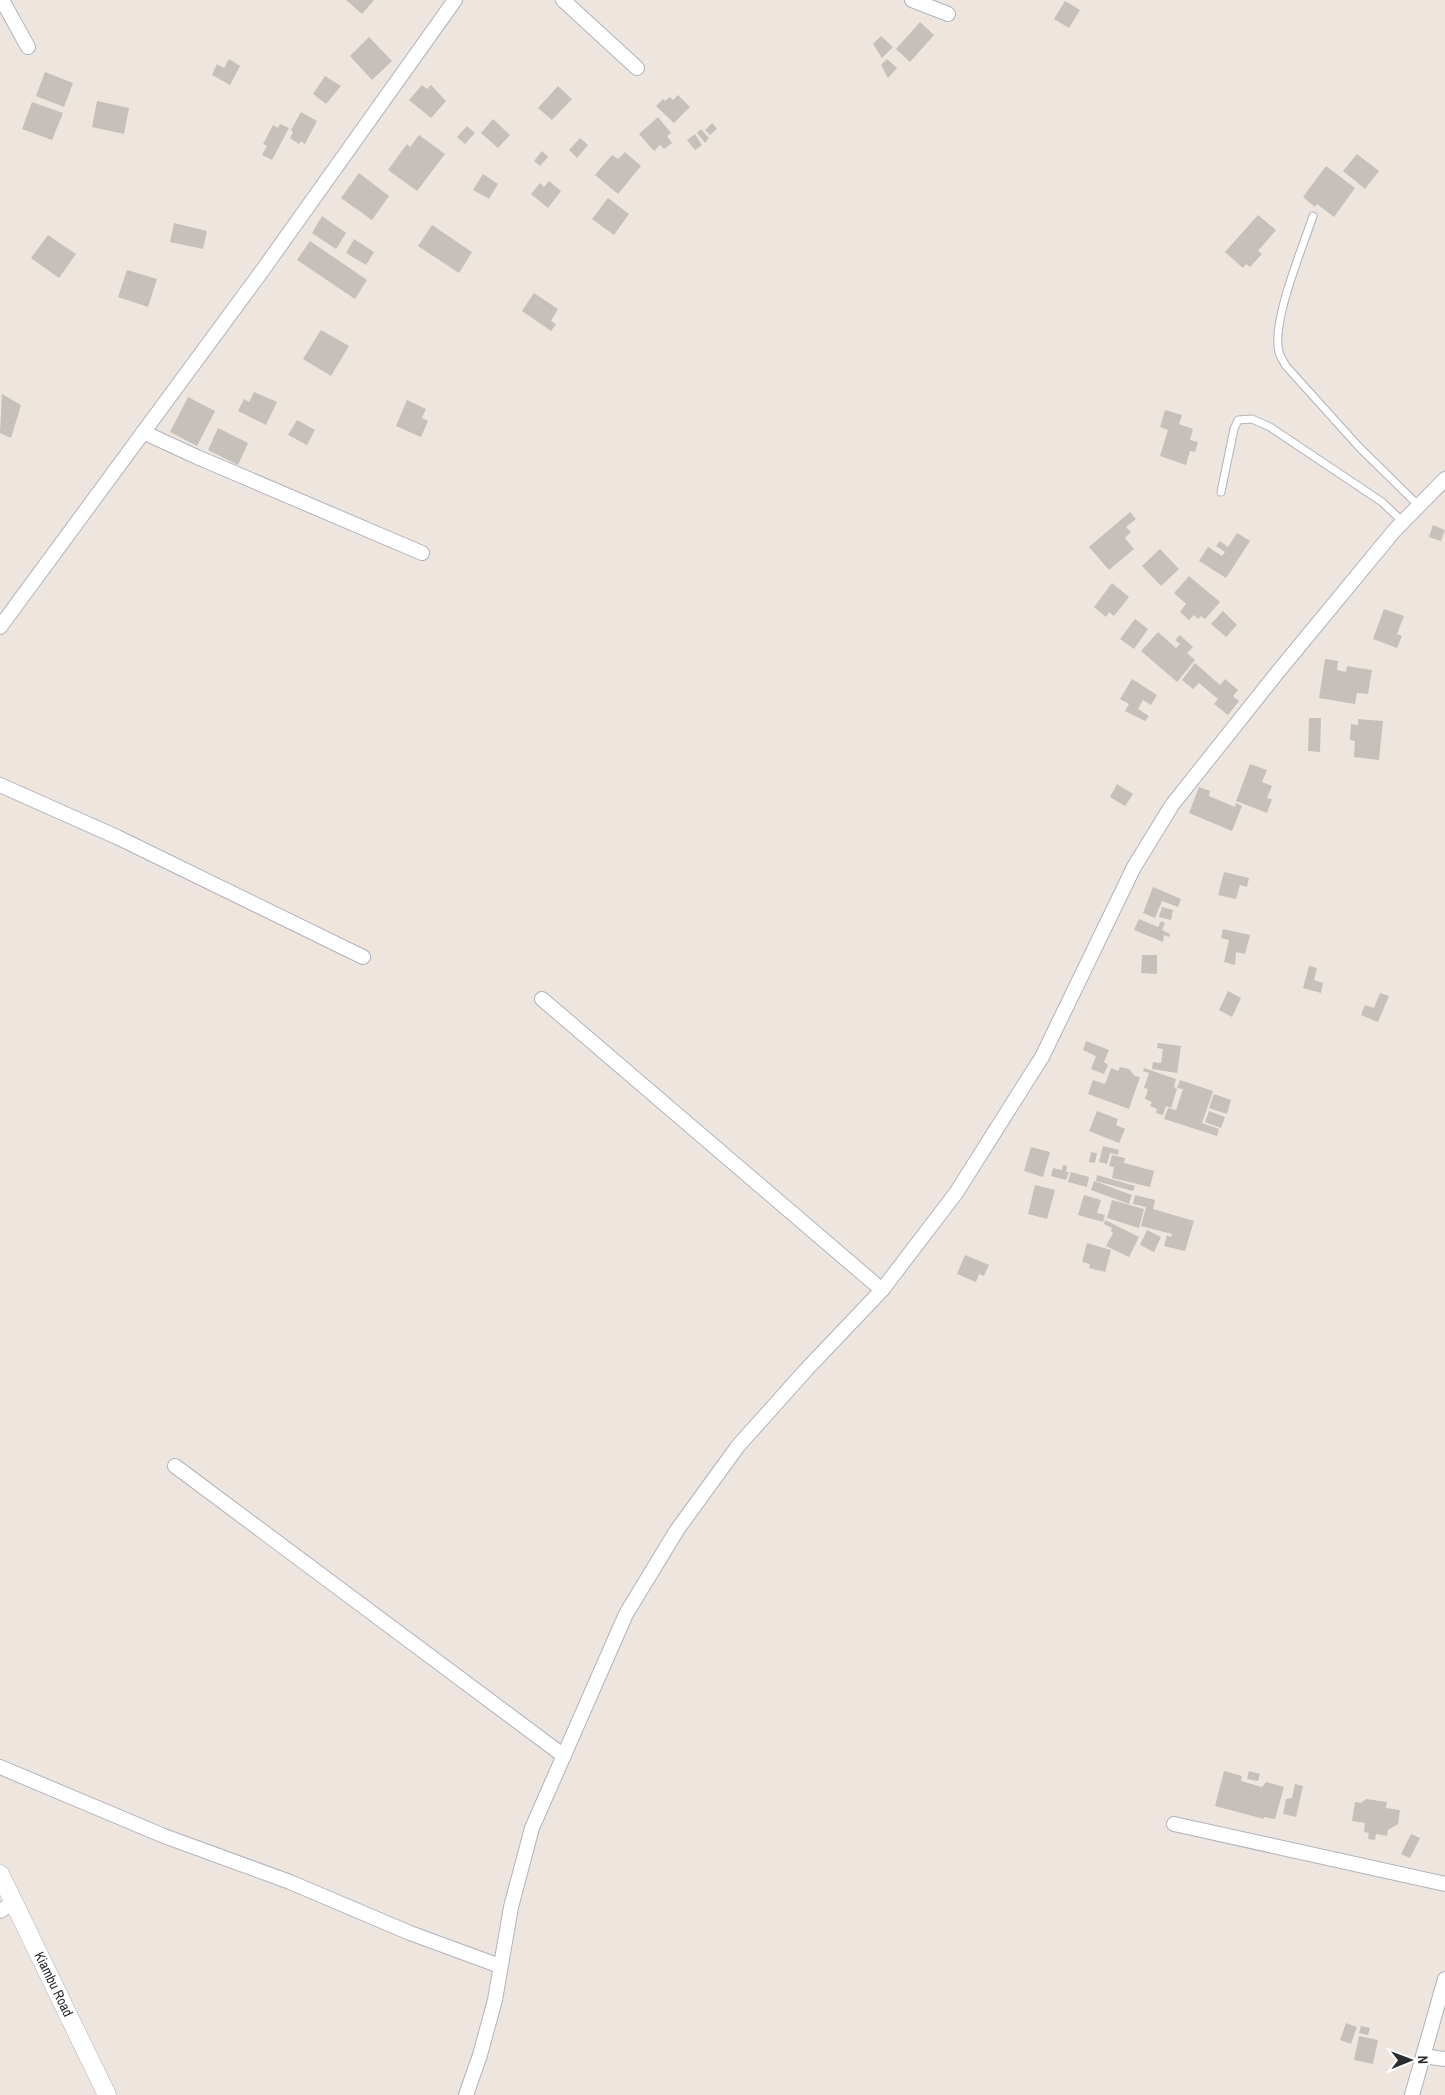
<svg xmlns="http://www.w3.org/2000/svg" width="1445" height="2095" viewBox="0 0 1445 2095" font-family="'Archivo Narrow',sans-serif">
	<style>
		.building { fill: #c6c0ba }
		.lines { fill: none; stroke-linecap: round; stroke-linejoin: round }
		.service-casing { stroke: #afb3bc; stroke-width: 9 }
		.minor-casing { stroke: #afb3bc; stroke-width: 16 }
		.tertiary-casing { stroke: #afb3bc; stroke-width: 19 }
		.service { stroke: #fff; stroke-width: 7 }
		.minor { stroke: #fff; stroke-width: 14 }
		.tertiary { stroke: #fff; stroke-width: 18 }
		.labels { text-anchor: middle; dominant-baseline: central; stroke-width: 4; stroke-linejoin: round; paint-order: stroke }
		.street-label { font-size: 14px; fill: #2c2c2c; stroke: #fff }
	</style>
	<rect width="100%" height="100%" fill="#eee5df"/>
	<g class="building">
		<polygon points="346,0 374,0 362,14"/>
		<polygon points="1065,1 1080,10 1069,28 1054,19"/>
		<polygon points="920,22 934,35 910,62 896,49"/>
		<polygon points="881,36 893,47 882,58 873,44"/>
		<polygon points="369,37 392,61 372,80 350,56"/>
		<polygon points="229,59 240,66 230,85 212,75 217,64 224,68"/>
		<polygon points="887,59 897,68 888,78 881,65"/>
		<polygon points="45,72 73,83 64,107 36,96"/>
		<polygon points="325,76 341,86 326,104 313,94"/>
		<polygon points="422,85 427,89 431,85 446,101 431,118 409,100"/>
		<polygon points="558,86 572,99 552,120 538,108"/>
		<polygon points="678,95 690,107 674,123 656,106 663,99 665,101 670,97 673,100"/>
		<polygon points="97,101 129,108 124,134 92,127"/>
		<polygon points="32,102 63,113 52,140 22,129"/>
		<polygon points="301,112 317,121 305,144 301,141 299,144 290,138 293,132 291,130"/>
		<polygon points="658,117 671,133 667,136 672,143 664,149 660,145 654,151 639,134"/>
		<polygon points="493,119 510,135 498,148 481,133"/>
		<polygon points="712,123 717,129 710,135 705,130"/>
		<polygon points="280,124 289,128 272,160 262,155 267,146 263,144 273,125 278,128"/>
		<polygon points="467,126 475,133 465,144 457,137"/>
		<polygon points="701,129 709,138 705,143 697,133"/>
		<polygon points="695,134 702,145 695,150 687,140"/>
		<polygon points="419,135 445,154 417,191 388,170 407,144 410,147"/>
		<polygon points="580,138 588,145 577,158 569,150"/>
		<polygon points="542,151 548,157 540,166 534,161"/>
		<polygon points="625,152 641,166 618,194 595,175 612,155 618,159"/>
		<polygon points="1357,154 1379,171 1365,189 1343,171"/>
		<polygon points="1326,166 1355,188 1334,217 1317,204 1315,207 1303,197"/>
		<polygon points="359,173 389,196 372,220 341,198"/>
		<polygon points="483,174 498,184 489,199 473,190"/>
		<polygon points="549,181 561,191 548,208 531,194 540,183 544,187"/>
		<polygon points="608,198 629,214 614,235 592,219"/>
		<polygon points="1258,215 1276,230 1258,251 1262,254 1250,267 1246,264 1243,268 1225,252"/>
		<polygon points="322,216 346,233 336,249 312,233"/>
		<polygon points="174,223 207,231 203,249 170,242"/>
		<polygon points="432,225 472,252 459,273 418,246"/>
		<polygon points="48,235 76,254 59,278 31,258"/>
		<polygon points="354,239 374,252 366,265 346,253"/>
		<polygon points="310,241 367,280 355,299 297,260"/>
		<polygon points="127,270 157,279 148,307 118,297"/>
		<polygon points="534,293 558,309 551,321 556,324 551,331 522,311"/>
		<polygon points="321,330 349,346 331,376 303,359"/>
		<polygon points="254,392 277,402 266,425 238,411 244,399 249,402"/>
		<polygon points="2,394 21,405 11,438 0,433"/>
		<polygon points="188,397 215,411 197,446 170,432"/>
		<polygon points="407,400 426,409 422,418 428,421 421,437 396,426"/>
		<polygon points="1165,410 1182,415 1179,424 1193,429 1190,440 1198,442 1195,452 1190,451 1186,465 1160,456 1168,430 1160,427"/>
		<polygon points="297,420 315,430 307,445 288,435"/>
		<polygon points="218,428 248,443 238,465 208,450"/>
		<polygon points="1130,512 1136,519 1126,527 1131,532 1125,538 1134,549 1109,570 1089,547"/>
		<polygon points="1433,525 1445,530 1441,541 1429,537"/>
		<polygon points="1237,533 1250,541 1226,578 1199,561 1208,547 1222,556 1225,552 1216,546 1220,541 1228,547"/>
		<polygon points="1160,549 1179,569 1161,586 1142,566"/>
		<polygon points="1189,576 1220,602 1205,619 1201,616 1198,619 1194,615 1189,620 1180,612 1186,604 1174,593"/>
		<polygon points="1112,583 1129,597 1114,616 1109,612 1106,617 1094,607"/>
		<polygon points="1384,609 1404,616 1397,634 1402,636 1397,648 1373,639"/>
		<polygon points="1223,611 1237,625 1226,637 1211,624"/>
		<polygon points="1135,619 1148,629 1134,649 1120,639"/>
		<polygon points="1158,632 1176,648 1180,644 1175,640 1180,635 1193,647 1187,653 1195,660 1177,682 1141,651"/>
		<polygon points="1325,659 1338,661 1337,670 1346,672 1347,666 1372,670 1368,694 1357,693 1355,704 1319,698"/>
		<polygon points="1195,663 1220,685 1225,679 1238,690 1233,696 1239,701 1228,715 1214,704 1218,699 1199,683 1193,689 1182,680"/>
		<polygon points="1132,679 1157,695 1151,705 1143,700 1138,709 1149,716 1145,721 1125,711 1129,704 1120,699"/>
		<polygon points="1309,718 1321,718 1320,752 1308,751"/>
		<polygon points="1358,719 1383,721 1379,760 1354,757 1355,741 1350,740 1351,724 1358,725"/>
		<polygon points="1250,764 1267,770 1262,782 1272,786 1267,798 1272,799 1267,813 1236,801"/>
		<polygon points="1117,784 1133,794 1125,806 1110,797"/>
		<polygon points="1199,787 1210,791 1209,796 1235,807 1236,803 1242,806 1232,831 1189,813"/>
		<polygon points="1224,872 1249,878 1247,887 1240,885 1236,899 1218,895"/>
		<polygon points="1153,887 1181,899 1178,907 1162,901 1155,918 1143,913"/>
		<polygon points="1162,907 1173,910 1171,920 1159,917"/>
		<polygon points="1139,919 1158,927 1161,921 1165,923 1162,930 1170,934 1169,937 1164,935 1163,942 1134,930"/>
		<polygon points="1223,929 1250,935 1245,954 1236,952 1235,965 1224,962 1229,940 1221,938"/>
		<polygon points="1142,955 1157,955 1157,974 1141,973"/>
		<polygon points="1309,966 1317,968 1314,980 1323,983 1321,993 1303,988"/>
		<polygon points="1228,991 1241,998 1232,1017 1219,1010"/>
		<polygon points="1380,993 1389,996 1378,1022 1361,1015 1365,1005 1374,1008"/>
		<polygon points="1086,1041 1109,1050 1104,1062 1108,1065 1104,1074 1091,1069 1096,1056 1083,1050"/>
		<polygon points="1158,1043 1181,1046 1177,1073 1152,1069 1153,1062 1161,1063 1163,1049 1157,1048"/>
		<polygon points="1120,1067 1129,1069 1135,1076 1140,1077 1129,1109 1088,1094 1093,1080 1105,1084 1111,1068 1118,1071"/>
		<polygon points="1144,1068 1176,1079 1174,1087 1177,1089 1171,1108 1166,1106 1163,1115 1156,1113 1157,1109 1150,1106 1152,1102 1145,1099 1148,1089 1144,1088 1149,1073 1143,1071"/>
		<polygon points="1180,1080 1213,1091 1202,1123 1219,1129 1217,1136 1164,1119 1168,1108 1176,1110 1183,1089 1177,1088"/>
		<polygon points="1214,1094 1231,1100 1227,1114 1209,1108"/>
		<polygon points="1097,1111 1118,1119 1116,1125 1125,1129 1119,1143 1089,1131"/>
		<polygon points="1209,1111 1225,1117 1221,1128 1205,1122"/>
		<polygon points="1103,1146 1119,1150 1118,1155 1110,1153 1107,1164 1099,1162"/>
		<polygon points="1031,1147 1050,1152 1043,1177 1024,1171"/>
		<polygon points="1091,1152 1097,1153 1095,1163 1089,1162"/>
		<polygon points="1112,1155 1125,1158 1124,1163 1154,1171 1150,1187 1112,1178 1114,1167 1109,1166"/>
		<polygon points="1063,1165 1067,1166 1066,1172 1069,1172 1066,1180 1051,1176 1053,1168 1062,1170"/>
		<polygon points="1071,1172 1089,1177 1087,1187 1068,1182"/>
		<polygon points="1097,1175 1135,1186 1133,1191 1096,1181"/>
		<polygon points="1094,1181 1132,1195 1129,1204 1091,1190"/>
		<polygon points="1035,1185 1055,1190 1047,1219 1028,1214"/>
		<polygon points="1084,1195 1101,1200 1097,1213 1105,1215 1103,1222 1078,1215"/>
		<polygon points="1135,1195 1155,1200 1153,1209 1194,1221 1185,1251 1164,1246 1167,1235 1171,1237 1172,1234 1141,1226 1146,1207 1133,1204"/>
		<polygon points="1112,1200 1144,1209 1139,1228 1107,1218"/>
		<polygon points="1105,1220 1139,1237 1129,1257 1106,1246 1113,1233 1111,1231 1112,1228 1104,1224"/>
		<polygon points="1147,1230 1161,1237 1154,1252 1140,1245"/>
		<polygon points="1087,1243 1111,1250 1105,1272 1089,1268 1090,1264 1082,1262"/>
		<polygon points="965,1255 989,1265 984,1276 979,1274 976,1282 957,1274"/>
		<polygon points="1224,1771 1242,1776 1241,1781 1262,1787 1266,1782 1284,1787 1275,1819 1264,1817 1264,1819 1215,1806"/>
		<polygon points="1249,1771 1260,1774 1258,1781 1247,1779"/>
		<polygon points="1295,1784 1303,1786 1296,1817 1283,1814 1286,1799 1292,1798"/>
		<polygon points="1366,1799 1387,1802 1386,1808 1400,1810 1398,1824 1388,1830 1387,1836 1376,1834 1375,1840 1368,1839 1369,1833 1364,1832 1365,1823 1352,1821 1355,1802 1361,1803"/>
		<polygon points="1411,1834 1420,1838 1410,1858 1401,1854"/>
		<polygon points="1346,2023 1357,2027 1351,2044 1340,2040"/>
		<polygon points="1361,2026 1370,2028 1368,2035 1359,2033"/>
		<polygon points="1359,2036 1378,2040 1373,2064 1354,2060"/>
	</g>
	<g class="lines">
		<g class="service-casing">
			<g id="service">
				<path d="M1313,216C1303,247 1271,322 1279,352C1280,357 1284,362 1286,366L1359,447L1419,506"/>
				<polyline points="1221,492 1234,429 1238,420 1252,419 1270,427 1382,502 1403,522"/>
			</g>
		</g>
		<g class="minor-casing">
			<g id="minor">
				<polyline points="2,0 28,47"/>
				<polyline points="563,0 637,68"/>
				<polyline points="912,0 948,14"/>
				<polyline points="143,432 197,457 422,553"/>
				<polyline points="0,627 262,271 455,0"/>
				<polyline points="0,785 117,837 363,957"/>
				<polyline points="542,999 882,1290"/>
				<polyline points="175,1466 564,1756"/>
				<polyline points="0,1767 164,1836 290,1882 410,1933 500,1966"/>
				<polyline points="1174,1824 1445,1884"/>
				<polyline points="0,1911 14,1902"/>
				<polyline points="1423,2056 1445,2059"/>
				<polyline points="466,2095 480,2055 495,2000 511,1907 532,1828 626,1614 677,1530 738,1446 805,1371 882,1290 956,1193 1042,1057 1134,867 1172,805 1277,673 1394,531 1445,479"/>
				<polyline points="1412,2095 1445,1979"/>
			</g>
		</g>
		<g class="tertiary-casing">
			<polyline id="tertiary" points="0,1874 107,2095"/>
		</g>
		<use href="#service" class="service"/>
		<use href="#minor" class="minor"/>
		<use href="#tertiary" class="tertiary"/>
	</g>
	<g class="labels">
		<g class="street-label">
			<text transform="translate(54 1984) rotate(64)">Kiambu Road</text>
		</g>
	</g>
	<g transform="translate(1410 2060) rotate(89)" stroke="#ffffff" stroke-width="4" paint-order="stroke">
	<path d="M0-4L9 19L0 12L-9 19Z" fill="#2c2c2c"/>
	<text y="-8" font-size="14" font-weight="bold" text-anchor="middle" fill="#2c2c2c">N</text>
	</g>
</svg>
